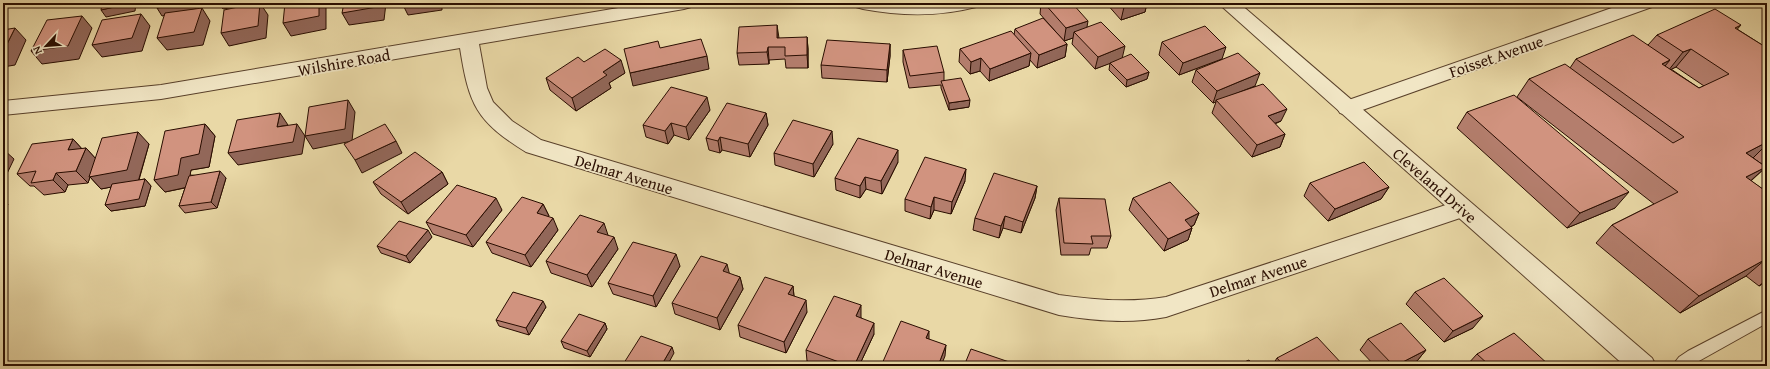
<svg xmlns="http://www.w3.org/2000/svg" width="1770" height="369" viewBox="0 0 1770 369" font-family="'Gentium Book Plus',serif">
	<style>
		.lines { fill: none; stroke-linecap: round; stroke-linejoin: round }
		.service-casing { stroke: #59402a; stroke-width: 2 }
		.minor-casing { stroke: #59402a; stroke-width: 2 }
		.tertiary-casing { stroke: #59402a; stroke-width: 2 }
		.service { fill: #f1e6c5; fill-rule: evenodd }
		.minor { fill: #f1e6c5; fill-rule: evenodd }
		.tertiary { fill: #f1e6c5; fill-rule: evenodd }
		.wall { fill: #b47e6d; stroke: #290d00; fill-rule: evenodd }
		.shaded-wall { fill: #926759; stroke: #290d00 }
		.building { fill: #d1937f; stroke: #290d00 }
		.labels { text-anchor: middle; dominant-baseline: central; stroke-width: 3.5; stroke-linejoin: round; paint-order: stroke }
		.street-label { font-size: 16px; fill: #290d00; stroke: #f1e6c5 }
	</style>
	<rect width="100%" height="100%" fill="#e9d8a6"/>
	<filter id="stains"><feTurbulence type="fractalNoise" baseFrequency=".005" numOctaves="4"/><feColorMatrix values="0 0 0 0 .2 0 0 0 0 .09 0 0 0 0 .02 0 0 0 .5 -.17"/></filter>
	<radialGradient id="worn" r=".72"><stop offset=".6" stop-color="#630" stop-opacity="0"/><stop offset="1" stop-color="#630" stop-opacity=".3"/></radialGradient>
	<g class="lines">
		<g class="service-casing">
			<polygon id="service" points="1767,310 1767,323 1690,366 1672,366 1679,357 1688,351"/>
		</g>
		<g class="minor-casing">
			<g id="minor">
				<path d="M648,3H693L691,7L684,9L479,44L487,88L493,102L512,121L541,140L1059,295C1095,300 1130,303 1166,297L1461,200L1469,203L1472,209L1469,215L1166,317C1130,324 1095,321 1059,315L526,152C476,121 469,105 460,48L161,99L3,115V101L161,85Z"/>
				<path d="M854,3H978L976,7C938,17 901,16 863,9L856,7Z"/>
				<polygon points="1626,3 1654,3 1652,7 1354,113 1347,115 1340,113 1337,108 1340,103"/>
			</g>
		</g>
		<g class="tertiary-casing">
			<polygon id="tertiary" points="1218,3 1239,3 1652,358 1656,366 1625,366"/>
		</g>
		<use href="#service" class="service"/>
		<use href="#minor" class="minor"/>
		<use href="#tertiary" class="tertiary"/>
	</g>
	<g class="wall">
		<polygon points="1041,3 1072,3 1087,27 1122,58 1149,72 1147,79 1126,87 1109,70 1110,63 1095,69 1072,44 1073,38 1064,41 1040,14"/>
		<polygon points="1106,3 1147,3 1145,12 1121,20"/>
		<path d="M1741,25L1737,29L1767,48V168L1753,158L1766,167L1751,181L1767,192V281L1759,286L1746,276L1680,313L1596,243L1612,225L1654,204L1517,97L1529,79L1570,68L1576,59L1648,45L1657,35ZM1676,67L1704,86L1699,88L1671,69Z"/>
		<polygon points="1015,29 1067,44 1065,57 1037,68 1030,60 1029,66 989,81 980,71 970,74 959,62 960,49 1014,35"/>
		<polygon points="807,37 808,49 808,68 786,68 785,59 769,60 769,64 739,65 737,53"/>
		<polygon points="1162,42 1222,59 1179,75 1159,55"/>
		<polygon points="890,44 890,56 887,82 822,78 821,65"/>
		<polygon points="903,50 944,72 944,81 969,107 949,110 941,88 941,85 909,88 903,62"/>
		<polygon points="584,62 625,73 609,83 611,88 576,111 550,90 546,78"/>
		<polygon points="1196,70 1255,86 1235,94 1281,121 1275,124 1285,134 1280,147 1252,157 1212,113 1216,102 1213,103 1192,82"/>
		<polygon points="710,110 689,140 674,135 668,144 646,137 643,125"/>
		<polygon points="1467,112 1615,208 1567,228 1457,128"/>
		<polygon points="766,113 768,125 750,157 722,150 720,153 709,150 706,138"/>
		<polygon points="205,124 215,136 209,167 191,170 190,175 226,178 217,208 185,213 179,206 185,188 165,192 154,180"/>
		<polygon points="73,139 82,149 86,148 95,158 149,144 139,180 145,179 151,186 145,206 111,211 111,187 101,189 90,177 88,183 68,185 65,192 44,195 34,186 30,186 17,174"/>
		<polygon points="833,144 814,177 775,165 774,153"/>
		<polygon points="898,162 882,194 866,189 860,198 836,190 835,178"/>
		<polygon points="442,172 448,184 408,214 381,194 373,182"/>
		<polygon points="965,181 951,214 934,210 930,219 905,211 905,199"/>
		<polygon points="1310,183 1389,187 1381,199 1328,221 1304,196"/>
		<polygon points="1037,186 1035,198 1021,233 1003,228 999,238 973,230 975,218"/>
		<polygon points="1059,198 1111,236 1107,248 1091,248 1089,255 1061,255 1056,210"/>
		<polygon points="1133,198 1199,213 1194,225 1191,227 1192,228 1188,240 1164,251 1129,210"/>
		<polygon points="543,204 549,216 548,217 558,230 531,267 492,253 486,242"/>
		<polygon points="502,210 473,247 433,234 426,222"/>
		<polygon points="608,235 618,249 592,287 551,273 546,261"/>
		<polygon points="432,237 410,263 381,253 377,246"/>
		<polygon points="680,266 656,307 613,294 608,283"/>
		<polygon points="729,274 740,277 743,289 720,330 675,314 672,303"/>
		<polygon points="793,286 794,296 807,312 786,353 740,337 738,325"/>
		<polygon points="1415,292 1473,328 1444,342 1406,304"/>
		<polygon points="546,307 529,335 499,326 496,320"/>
		<polygon points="861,317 861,318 874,334 859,366 820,366 807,361 806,350"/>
		<polygon points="605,323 607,329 590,357 564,348 561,341"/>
		<polygon points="1368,339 1426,350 1417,361 1407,366 1375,366 1360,350"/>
		<polygon points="1477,354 1550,366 1469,366 1467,365"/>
		<polygon points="1277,358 1344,366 1272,366"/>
	</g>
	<g class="shaded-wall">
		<polygon points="130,3 136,3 135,11 106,17 101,10"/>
		<polygon points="185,3 197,3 196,9 162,16 157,8"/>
		<polygon points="218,3 249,3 249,5 223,9"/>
		<polygon points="260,3 268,15 266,38 229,46 221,33"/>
		<polygon points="319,3 325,3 326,5 326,29 291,36 283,23"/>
		<polygon points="378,3 386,3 384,20 349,25 342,13"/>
		<polygon points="402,3 442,3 442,10 408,15"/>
		<polygon points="467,3 481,3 468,5"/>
		<polygon points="1138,3 1147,3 1145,12 1121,20 1124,7"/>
		<polygon points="202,8 210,21 203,45 167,50 157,38"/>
		<polygon points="141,14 150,26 142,51 102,57 92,45"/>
		<polygon points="82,16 92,28 79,59 42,64 31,51"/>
		<polygon points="1088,21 1086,33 1074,32 1073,38 1064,41 1066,28"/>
		<polygon points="777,25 779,38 777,38"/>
		<polygon points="1741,25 1725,43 1735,28"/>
		<polygon points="15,28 26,40 15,65 3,67 3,52"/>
		<polygon points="807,37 808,49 808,68 807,55"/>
		<polygon points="890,44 890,56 887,82 887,70"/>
		<polygon points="1067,44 1065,57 1037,68 1039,55"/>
		<polygon points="1125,46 1122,59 1095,69 1098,57"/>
		<polygon points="768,47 769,60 769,64 767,52"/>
		<polygon points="1226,47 1222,59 1179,75 1183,63"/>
		<polygon points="1691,49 1676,67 1668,71 1683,52"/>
		<polygon points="1031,53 1029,66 989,81 990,69"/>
		<polygon points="707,56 709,69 633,86 630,73"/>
		<polygon points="981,58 980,71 970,74 971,62"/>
		<polygon points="621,60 625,73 609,83 611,88 576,111 572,98 603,72"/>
		<polygon points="1670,60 1655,78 1662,64"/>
		<polygon points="1149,72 1147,79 1126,87 1127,80"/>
		<polygon points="1260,73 1255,86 1217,101 1216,100 1216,102 1213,103 1217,91"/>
		<polygon points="707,97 710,110 689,140 686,127"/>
		<polygon points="348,100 355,112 352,141 313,149 305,136 302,154 238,165 228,153 297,124 305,136"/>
		<polygon points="970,100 969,107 949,110 949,103"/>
		<polygon points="1287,109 1281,121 1262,128 1268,116"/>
		<polygon points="280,113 288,125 277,127"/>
		<polygon points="766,113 768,125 750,157 748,144"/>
		<polygon points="671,123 674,135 668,144 665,131"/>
		<polygon points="205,124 215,136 209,167 191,170 188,187 165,192 154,180 181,158"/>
		<polygon points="832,131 833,144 814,177 813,164"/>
		<polygon points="138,132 149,144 138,182 101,189 90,177 88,183 76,171 86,148 97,160"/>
		<polygon points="1285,134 1280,147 1252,157 1257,145"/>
		<polygon points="720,137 722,150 720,153 718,141"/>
		<polygon points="73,139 84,151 68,150"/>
		<polygon points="396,141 402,153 362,173 355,160"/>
		<polygon points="1767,142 1767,144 1753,158 1746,153"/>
		<polygon points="3,149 14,159 3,182"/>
		<polygon points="898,150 898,162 882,194 881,181"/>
		<polygon points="1766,167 1747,184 1746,177"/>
		<polygon points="966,169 965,181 951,214 952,202"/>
		<polygon points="220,171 226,178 217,208 211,202"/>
		<polygon points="442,172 448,184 408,214 401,202"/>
		<polygon points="56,173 68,185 65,192 53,180"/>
		<polygon points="865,177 866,189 860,198 860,186"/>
		<polygon points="145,179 151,186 145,206 111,211 105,205"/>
		<polygon points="1037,186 1035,198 1021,233 1023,222"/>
		<polygon points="1389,187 1381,199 1328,221 1335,209"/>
		<polygon points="1629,192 1615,208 1567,228 1580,213"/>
		<polygon points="934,197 934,210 930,219 931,207"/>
		<polygon points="496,198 502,210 473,247 466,235"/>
		<polygon points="3,199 8,204 3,217"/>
		<polygon points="543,204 549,216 542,225 537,213"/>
		<polygon points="1199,213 1194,225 1180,232 1185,220"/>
		<polygon points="1005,216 1003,228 999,238 1001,226"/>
		<polygon points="553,218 558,230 531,267 525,255"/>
		<polygon points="604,223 608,235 601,243 597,232"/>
		<polygon points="1192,228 1188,240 1164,251 1168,239"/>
		<polygon points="428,230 432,237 410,263 406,256"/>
		<polygon points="614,237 618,249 592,287 587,275"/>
		<polygon points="676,254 680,266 656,307 653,296"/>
		<polygon points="1766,259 1746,276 1680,313 1699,296"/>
		<polygon points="727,264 730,276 723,271"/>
		<polygon points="740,277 743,289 720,330 717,318"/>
		<polygon points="1767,279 1767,281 1759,286"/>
		<polygon points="793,286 794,297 788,294"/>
		<polygon points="806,300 807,312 786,353 784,342"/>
		<polygon points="543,301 546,307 529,335 526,328"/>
		<polygon points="861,305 861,317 856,327 856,316"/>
		<polygon points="1483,316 1473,328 1444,342 1453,331"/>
		<polygon points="605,323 607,329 590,357 587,351"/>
		<polygon points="874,323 874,334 859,366 854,366"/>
		<polygon points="929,331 929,342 926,338"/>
		<polygon points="946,345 945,356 941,366 938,366"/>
		<polygon points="672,347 674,353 667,366 661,366"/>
		<polygon points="1426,350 1417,361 1407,366 1395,366"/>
	</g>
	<g class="building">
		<polygon points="102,3 130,3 129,4 101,10"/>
		<polygon points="158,3 185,3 157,8"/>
		<polygon points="257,3 260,3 258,26 221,33 224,10"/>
		<polygon points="285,3 319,3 319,16 283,23"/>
		<polygon points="344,3 378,3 377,7 342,13"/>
		<polygon points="1044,3 1072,3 1088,21 1066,28"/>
		<polygon points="1120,3 1138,3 1124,7"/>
		<polygon points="202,8 194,32 157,38 165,13"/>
		<polygon points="1715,9 1741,25 1735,28 1767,48 1767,142 1746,153 1766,167 1746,177 1767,192 1767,260 1766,259 1699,296 1612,225 1678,192 1529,79 1565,64 1673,143 1684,137 1576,59 1633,35 1670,60 1662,64 1699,88 1729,74 1691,49 1683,52 1657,35"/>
		<polygon points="141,14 132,38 92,45 102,20"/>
		<polygon points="82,16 68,46 31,51 47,20"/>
		<polygon points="1043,18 1067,44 1039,55 1015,29"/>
		<polygon points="1101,22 1125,46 1098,57 1074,32"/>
		<polygon points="777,25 777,38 807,37 807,55 785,56 785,47 768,47 767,52 737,53 739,27"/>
		<polygon points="1205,26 1226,47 1183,63 1162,42"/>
		<polygon points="15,28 3,52 3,30"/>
		<polygon points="1011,31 1031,53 990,69 981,58 971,62 960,49"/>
		<polygon points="701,39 707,56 630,73 624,49 658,41 660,48"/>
		<polygon points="827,40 890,44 887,70 821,65"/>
		<polygon points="937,46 944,72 910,76 903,50"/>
		<polygon points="605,49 621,60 603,72 607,75 572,98 546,78 578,57 584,62"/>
		<polygon points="1238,53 1260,73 1217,91 1196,70"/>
		<polygon points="1131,54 1149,72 1127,80 1110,63"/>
		<polygon points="961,78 970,100 949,103 941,81"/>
		<polygon points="1263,84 1287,109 1268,116 1285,134 1257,145 1216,100"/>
		<polygon points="671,87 707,97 686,127 671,123 665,131 643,125"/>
		<polygon points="1514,95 1629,192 1580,213 1467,112"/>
		<polygon points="348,100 345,129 305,136 309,107"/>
		<polygon points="727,103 766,113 748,144 720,137 718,141 706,138"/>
		<polygon points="280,113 277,127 297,124 293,142 228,153 237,120"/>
		<polygon points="793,120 832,131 813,164 774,153"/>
		<polygon points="205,124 199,154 181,158 178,175 154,180 165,131"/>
		<polygon points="385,124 396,141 355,160 344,144"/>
		<polygon points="138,132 127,170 89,177 102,138"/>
		<polygon points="858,138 898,150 881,181 865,177 860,186 835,178"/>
		<polygon points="73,139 68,150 86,148 76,171 56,173 53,180 31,183 36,171 17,174 32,144"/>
		<polygon points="415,152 442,172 401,202 373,182"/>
		<polygon points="925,157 966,169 952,202 934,197 931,207 905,199"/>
		<polygon points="1364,162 1389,187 1335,209 1310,183"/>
		<polygon points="220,171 211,202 179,206 189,176"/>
		<polygon points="994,173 1037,186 1023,222 1005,216 1001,226 975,218"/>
		<polygon points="145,179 139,199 105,205 112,184"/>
		<polygon points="1170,182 1199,213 1185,220 1192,228 1168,239 1133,198"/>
		<polygon points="457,185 496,198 466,235 426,222"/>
		<polygon points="522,197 543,204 537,213 553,218 525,255 486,242"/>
		<polygon points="1059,198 1105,199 1111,236 1091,236 1093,244 1064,243"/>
		<polygon points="580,215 604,223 597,232 614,237 587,275 546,261"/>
		<polygon points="399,221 428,230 406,256 377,246"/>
		<polygon points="633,242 676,254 653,296 608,283"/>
		<polygon points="701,256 727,264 723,271 740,277 717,318 672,303"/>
		<polygon points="765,277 793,286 788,294 806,300 784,342 738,325"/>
		<polygon points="1444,278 1483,316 1453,331 1415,292"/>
		<polygon points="513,292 543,301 526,328 496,320"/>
		<polygon points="834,296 861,305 856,316 874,323 854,366 850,366 806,350"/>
		<polygon points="579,314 605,323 587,351 561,341"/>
		<polygon points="901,321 929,331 926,338 946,345 938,366 881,366"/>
		<polygon points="1401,323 1426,350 1395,366 1394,366 1368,339"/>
		<polygon points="1514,333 1550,366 1490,366 1477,354"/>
		<polygon points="641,336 672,347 661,366 622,366"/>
		<polygon points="1317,337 1344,366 1284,366 1277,358"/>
		<polygon points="971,349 1021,366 964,366"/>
		<polygon points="1249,360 1253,366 1235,366"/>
		<polygon points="1431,363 1434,366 1425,366"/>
	</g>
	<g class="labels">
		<g class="street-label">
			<text transform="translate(1496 56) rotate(-19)">Foisset Avenue</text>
			<text transform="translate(344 62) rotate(-10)">Wilshire Road</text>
			<text transform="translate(624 174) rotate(17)">Delmar Avenue</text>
			<text transform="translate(1435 185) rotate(41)">Cleveland Drive</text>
			<text transform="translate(934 268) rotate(17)">Delmar Avenue</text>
			<text transform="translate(1258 276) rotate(-18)">Delmar Avenue</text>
		</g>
	</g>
	<rect width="1770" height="369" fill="none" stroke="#e9d8a6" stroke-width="16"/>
	<rect x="4" y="4" width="1762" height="361" fill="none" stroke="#290d00" stroke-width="2"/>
	<rect x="8" y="8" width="1754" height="353" fill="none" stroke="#290d00"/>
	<g transform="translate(46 46) rotate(244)" stroke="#f1e6c5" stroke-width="3" paint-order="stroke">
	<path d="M0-3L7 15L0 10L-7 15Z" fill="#290d00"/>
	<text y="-6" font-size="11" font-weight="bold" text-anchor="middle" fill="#290d00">N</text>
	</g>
	<rect width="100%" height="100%" filter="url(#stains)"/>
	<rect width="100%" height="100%" fill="url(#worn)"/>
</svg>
